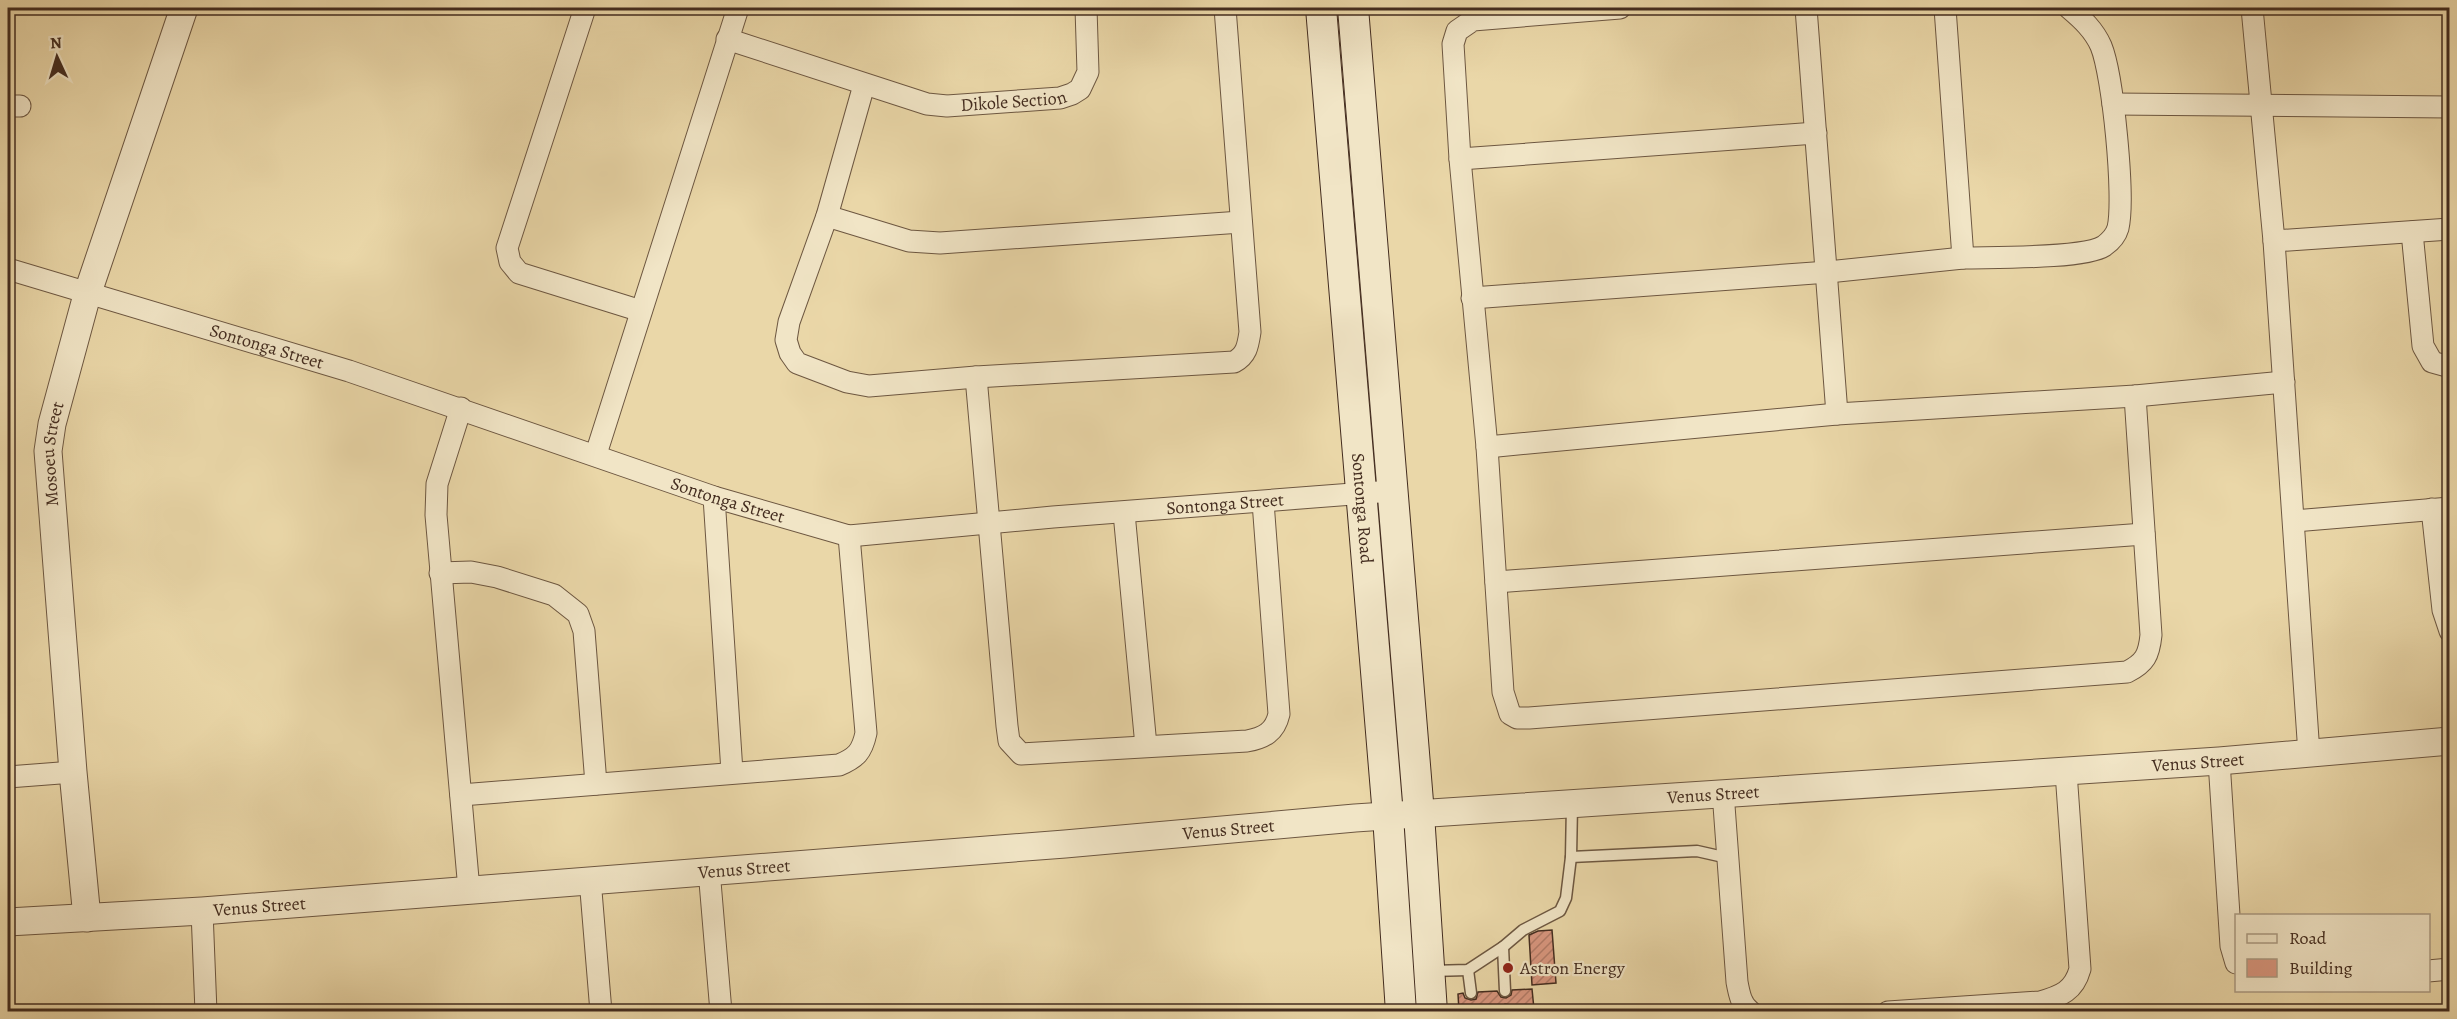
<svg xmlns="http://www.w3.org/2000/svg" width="2457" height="1019" viewBox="0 0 2457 1019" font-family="Alegreya,serif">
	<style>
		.building { fill: url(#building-hatch); stroke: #432c1f; stroke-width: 1.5 }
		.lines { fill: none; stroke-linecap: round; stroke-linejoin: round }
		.service-casing { stroke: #6d5741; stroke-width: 13 }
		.minor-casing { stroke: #6d5741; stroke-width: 23 }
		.tertiary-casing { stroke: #6d5741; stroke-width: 29 }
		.secondary-casing { stroke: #432c1f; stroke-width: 32 }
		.service { stroke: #f1e5c6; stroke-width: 10 }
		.minor { stroke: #f1e5c6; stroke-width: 21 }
		.tertiary { stroke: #f1e5c6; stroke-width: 27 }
		.secondary { stroke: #f1e5c6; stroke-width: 30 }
		.poi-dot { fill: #8f2418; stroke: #f1e5c6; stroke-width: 2 }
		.labels { text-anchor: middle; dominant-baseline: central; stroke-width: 4.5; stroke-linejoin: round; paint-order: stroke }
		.street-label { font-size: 18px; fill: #432c1f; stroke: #f1e5c6 }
		.poi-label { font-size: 18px; fill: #432c1f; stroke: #f1e5c6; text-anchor: start }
	</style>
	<defs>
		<pattern id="building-hatch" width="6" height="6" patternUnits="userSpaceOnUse" patternTransform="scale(1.5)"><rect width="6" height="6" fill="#d9977f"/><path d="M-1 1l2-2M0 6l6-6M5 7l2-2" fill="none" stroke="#b27b67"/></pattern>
	</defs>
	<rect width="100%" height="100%" fill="#ead7a8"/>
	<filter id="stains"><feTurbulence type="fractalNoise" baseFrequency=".00333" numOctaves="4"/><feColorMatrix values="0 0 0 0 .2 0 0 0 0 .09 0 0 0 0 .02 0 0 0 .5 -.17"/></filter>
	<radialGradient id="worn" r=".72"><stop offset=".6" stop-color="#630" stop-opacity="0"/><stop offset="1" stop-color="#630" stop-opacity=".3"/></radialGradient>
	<g class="building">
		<polygon points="1552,930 1556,983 1532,985 1529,935 1538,931"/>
		<polygon points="1532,989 1534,1009 1513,1011 1510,1005 1505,1004 1498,1011 1459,1011 1458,994 1463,993 1465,998 1471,1000 1476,999 1478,992 1497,991 1501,997 1506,998 1511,995 1512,990"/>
	</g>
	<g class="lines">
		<g class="service-casing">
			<g id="service">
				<polyline points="1571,857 1697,851 1728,858"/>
				<polyline points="1503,947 1505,991"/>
				<polyline points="1468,970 1471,993"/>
				<polyline points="1431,971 1468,970 1503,947 1523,930 1560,911 1566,898 1571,857 1572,805"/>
				<polyline points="1506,1011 1506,1012"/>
			</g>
		</g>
		<g class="minor-casing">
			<g id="minor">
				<polyline points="585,8 507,248 510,262 519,273 641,311"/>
				<path d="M1620,8L1473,20L1457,31L1453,44L1460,159L1487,447L1503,692L1510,714L1517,718H1529L2127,672C2145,663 2149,655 2151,635L2135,396"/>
				<polyline points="1806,8 1837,414"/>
				<path d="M1945,8L1963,258C1992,257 2084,259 2104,246C2111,241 2116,235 2118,228C2125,198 2113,75 2101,46C2094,30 2082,19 2069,8"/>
				<polyline points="2252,8 2274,241 2309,754"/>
				<path id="s1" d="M727,39L927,104L947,106L1060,98L1072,94L1080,89L1088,72L1086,8"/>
				<path d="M864,85L827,216L789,322L786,340L790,353L797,363L847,382L869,386L976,377L1234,362C1247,355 1248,345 1250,332L1225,8"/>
				<polyline points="2113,104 2450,107"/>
				<polyline points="8,106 20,106"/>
				<polyline points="1460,159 1816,133"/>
				<polyline points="827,216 909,241 940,243 1241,222"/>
				<polyline points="2412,232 2423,346 2432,362 2450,367"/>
				<polyline points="2274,241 2450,229"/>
				<path id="s2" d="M8,269L349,371L714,497L849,536L1053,517L1392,491"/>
				<polyline points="1472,298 1828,272 1963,258"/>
				<path d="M976,377L1007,726L1009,741L1021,754L1247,741C1264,738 1275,732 1279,714L1263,502"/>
				<polyline points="461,408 437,484 436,515 469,890"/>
				<polyline points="1487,447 1837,414 2135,396 2284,382"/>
				<polyline points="596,454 738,8"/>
				<polyline points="714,497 732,772"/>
				<polyline points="2432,509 2443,610 2450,631"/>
				<polyline points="1124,513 1146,746"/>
				<polyline points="2294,521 2450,508"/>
				<polyline points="440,573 471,572 497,577 554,595 578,614 584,631 596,784"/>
				<polyline points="1496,582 2144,534"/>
				<polyline points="2219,761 2231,946 2236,963"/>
				<polyline points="8,777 73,772"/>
				<path d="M1723,792L1737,982C1739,993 1741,1005 1751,1012"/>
				<path d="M461,795L839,765C856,758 862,752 866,733L849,536"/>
				<polyline points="709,870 721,1012"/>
				<polyline points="590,879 601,1012"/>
				<polyline points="202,911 206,1012"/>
				<polyline points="2428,971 2450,969"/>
				<path d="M1888,1012L2040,1002C2061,996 2074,991 2080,969L2066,772"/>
			</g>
		</g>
		<g class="tertiary-casing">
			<g id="tertiary">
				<path id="s3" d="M87,918L73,772L48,451L52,424L87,295L184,8"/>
				<path id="s4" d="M8,922L202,911L1065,844L1355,818L2219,761L2450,741"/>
			</g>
		</g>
		<g class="secondary-casing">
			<g id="secondary">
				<path id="s5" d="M1321,8L1388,816L1401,1012"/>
				<polyline points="1353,8 1419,814 1432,1012"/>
			</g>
		</g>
		<use href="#service" class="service"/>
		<use href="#minor" class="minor"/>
		<use href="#tertiary" class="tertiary"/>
		<use href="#secondary" class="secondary"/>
	</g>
	<circle class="poi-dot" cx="1508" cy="968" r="6"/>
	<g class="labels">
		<g class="street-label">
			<text stroke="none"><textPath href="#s1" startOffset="297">Dikole Section</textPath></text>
			<text stroke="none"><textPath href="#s2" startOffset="270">Sontonga Street</textPath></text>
			<text stroke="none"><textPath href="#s3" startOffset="466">Mosoeu Street</textPath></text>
			<text stroke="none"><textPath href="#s2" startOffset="756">Sontonga Street</textPath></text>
			<text stroke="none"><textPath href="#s2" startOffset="1260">Sontonga Street</textPath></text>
			<text stroke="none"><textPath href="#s5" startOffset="502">Sontonga Road</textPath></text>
			<text stroke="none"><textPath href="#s4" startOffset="2196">Venus Street</textPath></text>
			<text stroke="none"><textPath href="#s4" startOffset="1710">Venus Street</textPath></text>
			<text stroke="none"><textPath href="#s4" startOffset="1224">Venus Street</textPath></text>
			<text stroke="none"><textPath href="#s4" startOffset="738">Venus Street</textPath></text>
			<text stroke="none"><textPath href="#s4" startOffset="252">Venus Street</textPath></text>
		</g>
		<g class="poi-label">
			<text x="1520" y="968">Astron Energy</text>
		</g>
	</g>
	<rect width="2457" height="1019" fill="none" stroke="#ead7a8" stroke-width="30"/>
	<rect x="9" y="9" width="2439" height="1001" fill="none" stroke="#432c1f" stroke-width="3"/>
	<rect x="15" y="15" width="2427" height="989" fill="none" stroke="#432c1f" stroke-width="1.5"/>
	<rect x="2235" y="914" width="195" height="78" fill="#f1e5c6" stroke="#ab9b83" stroke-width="1.5"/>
	<rect x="2247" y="934" width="30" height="9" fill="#f1e5c6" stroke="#ab9b83" stroke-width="1.5"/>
	<text x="2289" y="944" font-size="18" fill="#432c1f">Road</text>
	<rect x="2247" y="959" width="30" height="18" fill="#d9977f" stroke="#ab9b83" stroke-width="1.5"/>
	<text x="2289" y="974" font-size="18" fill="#432c1f">Building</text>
	<g transform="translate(57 57) rotate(356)" stroke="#f1e5c6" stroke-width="4.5" paint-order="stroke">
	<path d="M0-4.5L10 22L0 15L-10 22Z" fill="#432c1f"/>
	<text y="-9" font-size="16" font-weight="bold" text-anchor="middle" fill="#432c1f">N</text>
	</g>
	<rect width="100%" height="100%" filter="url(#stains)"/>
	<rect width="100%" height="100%" fill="url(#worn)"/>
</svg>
